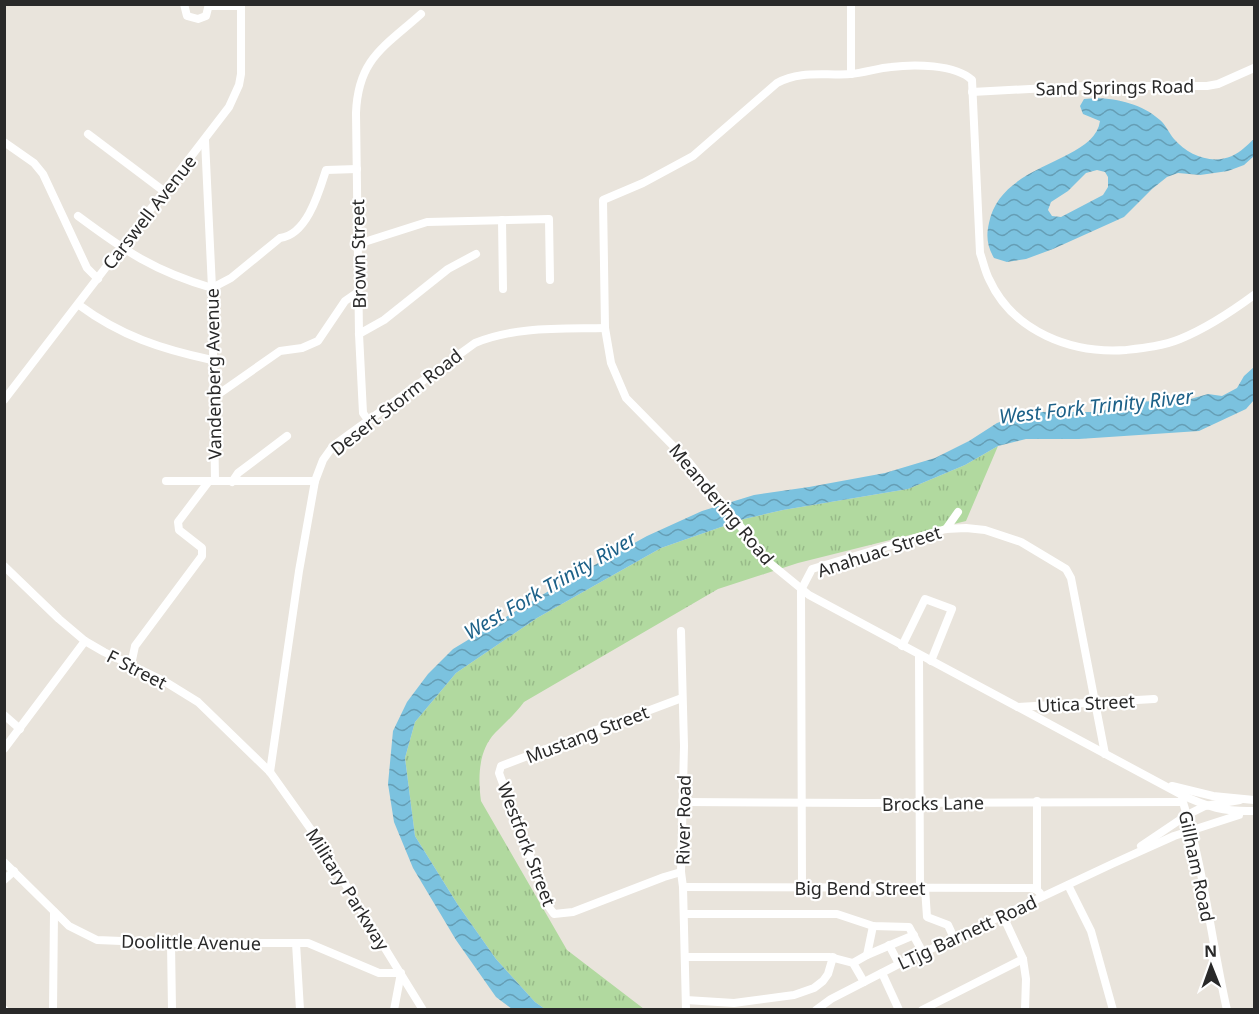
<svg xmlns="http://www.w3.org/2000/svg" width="1259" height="1014" viewBox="0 0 1259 1014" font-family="'Noto Sans',sans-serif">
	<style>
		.park { fill: url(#park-tufts) }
		.water { fill: url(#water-waves); fill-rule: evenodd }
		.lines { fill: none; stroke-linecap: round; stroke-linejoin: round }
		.minor { stroke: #fff; stroke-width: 8 }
		.labels { text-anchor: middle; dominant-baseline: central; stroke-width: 4.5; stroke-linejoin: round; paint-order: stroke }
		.street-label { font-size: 18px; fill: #292929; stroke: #fff }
		.water-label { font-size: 20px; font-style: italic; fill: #1d6188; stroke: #fff }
	</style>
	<defs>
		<pattern id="park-tufts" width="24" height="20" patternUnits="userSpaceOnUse" patternTransform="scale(1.5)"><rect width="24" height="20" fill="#b1d99f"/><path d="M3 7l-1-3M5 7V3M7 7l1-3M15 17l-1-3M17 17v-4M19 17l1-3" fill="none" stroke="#98ba89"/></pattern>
		<pattern id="water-waves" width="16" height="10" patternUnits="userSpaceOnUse" patternTransform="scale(1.5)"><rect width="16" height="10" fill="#7bc2df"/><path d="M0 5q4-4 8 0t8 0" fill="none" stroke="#659eb5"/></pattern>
	</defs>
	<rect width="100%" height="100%" fill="#e9e4dc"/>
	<path class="park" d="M998,446L966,521L798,563L718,589L524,702C515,714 505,723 495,733C478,751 478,778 481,801L567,950L644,1009H545L535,1002L496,959L458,905L415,836L405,758L415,722L456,673L537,618L661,548L744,519L783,510L908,489L965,465Z"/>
	<g class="water">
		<path d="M1096,98C1119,99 1142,104 1160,120C1166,125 1169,133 1174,139C1188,155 1211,165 1232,156C1241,152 1247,145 1254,139V156L1244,165L1228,171L1200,175L1178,173L1167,177L1152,189L1124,217L1053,249L1026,259L1007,262L994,258C987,246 986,236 989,223C1001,161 1094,164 1100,121L1083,114L1080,106L1084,99ZM1097,170L1105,172L1108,177V187L1103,195L1061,217L1052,216L1048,210L1051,202L1068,191L1086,173Z"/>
		<polygon points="1254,367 1254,400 1246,409 1199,431 1079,439 1026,439 998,446 965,465 908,489 783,510 744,519 661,548 537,618 456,673 415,722 405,758 415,836 458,905 496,959 535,1002 545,1009 512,1009 496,997 456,940 413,868 394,822 388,784 393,731 407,702 428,674 453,649 562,583 647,536 702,511 754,495 809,487 885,473 935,458 969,441 997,423 1029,412 1098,412 1130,402 1187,400 1208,394 1222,396 1237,388 1244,376"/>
	</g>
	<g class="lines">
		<g class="minor">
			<polyline points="184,4 187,16 198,19 206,16 209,4"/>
			<polyline points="851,4 851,74"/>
			<polyline points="209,6 241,6"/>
			<polyline points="972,92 1086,86 1207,86 1218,84 1254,68"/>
			<polyline points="88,134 165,192"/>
			<polyline points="205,140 212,288 215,481"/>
			<polyline points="4,142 34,163 43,174 87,268 98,279"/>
			<path d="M78,216C125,251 154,271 212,288L231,278L280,238C307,235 319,192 326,170L357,169"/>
			<polyline points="502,220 503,289"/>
			<polyline points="358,244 427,222 549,219 550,280"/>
			<path d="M1254,295C1231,312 1207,328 1180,339C1163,346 1144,348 1126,350C1072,354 1013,332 989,279C985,271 983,261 980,253L972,80C955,64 913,64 891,67C878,68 864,73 850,74C825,76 800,70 777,83L693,156L643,183L603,200L605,328L611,363L626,398L688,461L753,542L765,559L809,595L1180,794C1207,807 1225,812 1254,811"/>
			<path d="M79,305C121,336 161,349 212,360"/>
			<polyline points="359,334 384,320 448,269 476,254"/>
			<polyline points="213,398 280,351 302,348 318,341 345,301 358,292"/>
			<polyline points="4,400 229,107 239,85 241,74 241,4"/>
			<path d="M368,420L363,413L359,334L356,113C358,59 384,47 421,14"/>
			<polyline points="166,481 209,481"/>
			<polyline points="232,482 238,473 287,436"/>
			<polyline points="946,529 958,512"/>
			<polyline points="4,566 59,619 85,641 104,652 164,681 198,702 270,772 317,838 423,1010"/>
			<polyline points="681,631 684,746 681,872 683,887 686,1010"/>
			<polyline points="902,646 925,599 952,609 931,661"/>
			<polyline points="919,655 920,888"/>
			<polyline points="131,665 135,646 202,556 202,548 179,530 178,522 209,481 315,481"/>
			<polyline points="1018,707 1154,699"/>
			<polyline points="4,715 20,729"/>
			<polyline points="4,749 85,641"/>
			<path d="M270,772L299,571L315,481L323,460L333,446L475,343C516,326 562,329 605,328"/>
			<polyline points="1172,786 1213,796 1254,800"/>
			<path d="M1182,799C1204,867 1211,940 1227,1010"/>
			<polyline points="1037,801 1037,890 1040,893"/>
			<polyline points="684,802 864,803 1182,802"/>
			<polyline points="1141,846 1187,815 1205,806 1240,800"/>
			<polyline points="4,862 69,926 97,940 171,943 308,943 379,973 401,973 394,1010"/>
			<polyline points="681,872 664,877 573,912 554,914 549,907 499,773 501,766 682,698"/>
			<polyline points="4,880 14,871"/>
			<polyline points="1068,885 1091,931 1113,1010"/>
			<polyline points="683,887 1032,888 1037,890"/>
			<polyline points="802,888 801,590 812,569 925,535 946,529 966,528 985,530 1021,542 1066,569 1071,578 1105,754"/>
			<polyline points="925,888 927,917 948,925 954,938"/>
			<polyline points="684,914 837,914 873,926 909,927 923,953"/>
			<polyline points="1003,916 1023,959 1026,979 1025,1010"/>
			<polyline points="171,943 172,1010"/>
			<polyline points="296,943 300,1010"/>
			<polyline points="889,945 899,964"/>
			<polyline points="867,955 914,935"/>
			<polyline points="685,957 830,957 853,963 864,982"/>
			<polyline points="853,963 867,955 873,926"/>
			<polyline points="882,973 899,1010"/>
			<polyline points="686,1000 734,1003 794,995 814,988 823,981 828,974 833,957"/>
			<polyline points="4,1009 5,1010"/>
			<polyline points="53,1010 54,912"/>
			<polyline points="816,1010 831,999 899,964 1112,864 1174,836 1239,815"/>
			<polyline points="922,1010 1023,959"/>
		</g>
	</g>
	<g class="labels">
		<g class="street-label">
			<text transform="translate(1115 87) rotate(-1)">Sand Springs Road</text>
			<text transform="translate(149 212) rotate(-52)">Carswell Avenue</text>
			<text transform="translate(358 254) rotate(-91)">Brown Street</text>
			<text transform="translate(213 374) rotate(-91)">Vandenberg Avenue</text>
			<text transform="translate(396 402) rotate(-38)">Desert Storm Road</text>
			<text transform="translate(722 504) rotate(50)">Meandering Road</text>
			<text transform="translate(879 551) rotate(-18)">Anahuac Street</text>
			<text transform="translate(137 669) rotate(27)">F Street</text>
			<text transform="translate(1086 703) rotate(-3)">Utica Street</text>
			<text transform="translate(587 734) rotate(-21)">Mustang Street</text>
			<text transform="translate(933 803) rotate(-1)">Brocks Lane</text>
			<text transform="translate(683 820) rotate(-89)">River Road</text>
			<text transform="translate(527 844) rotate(69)">Westfork Street</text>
			<text transform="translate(1197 866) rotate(78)">Gillham Road</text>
			<text x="860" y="888">Big Bend Street</text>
			<text transform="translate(348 889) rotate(58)">Military Parkway</text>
			<text transform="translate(967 932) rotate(-25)">LTjg Barnett Road</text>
			<text transform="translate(191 942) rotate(1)">Doolittle Avenue</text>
		</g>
		<g class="water-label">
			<text transform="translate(1096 406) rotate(-6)">West Fork Trinity River</text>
			<text transform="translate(550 585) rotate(-30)">West Fork Trinity River</text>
		</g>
	</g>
	<rect width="1259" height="1014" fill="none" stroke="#292929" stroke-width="12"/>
	<g transform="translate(1211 966) rotate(359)" stroke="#ffffff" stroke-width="4.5" paint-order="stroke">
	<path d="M0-4.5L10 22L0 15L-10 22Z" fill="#292929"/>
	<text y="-9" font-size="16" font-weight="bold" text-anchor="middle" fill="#292929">N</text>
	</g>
</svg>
